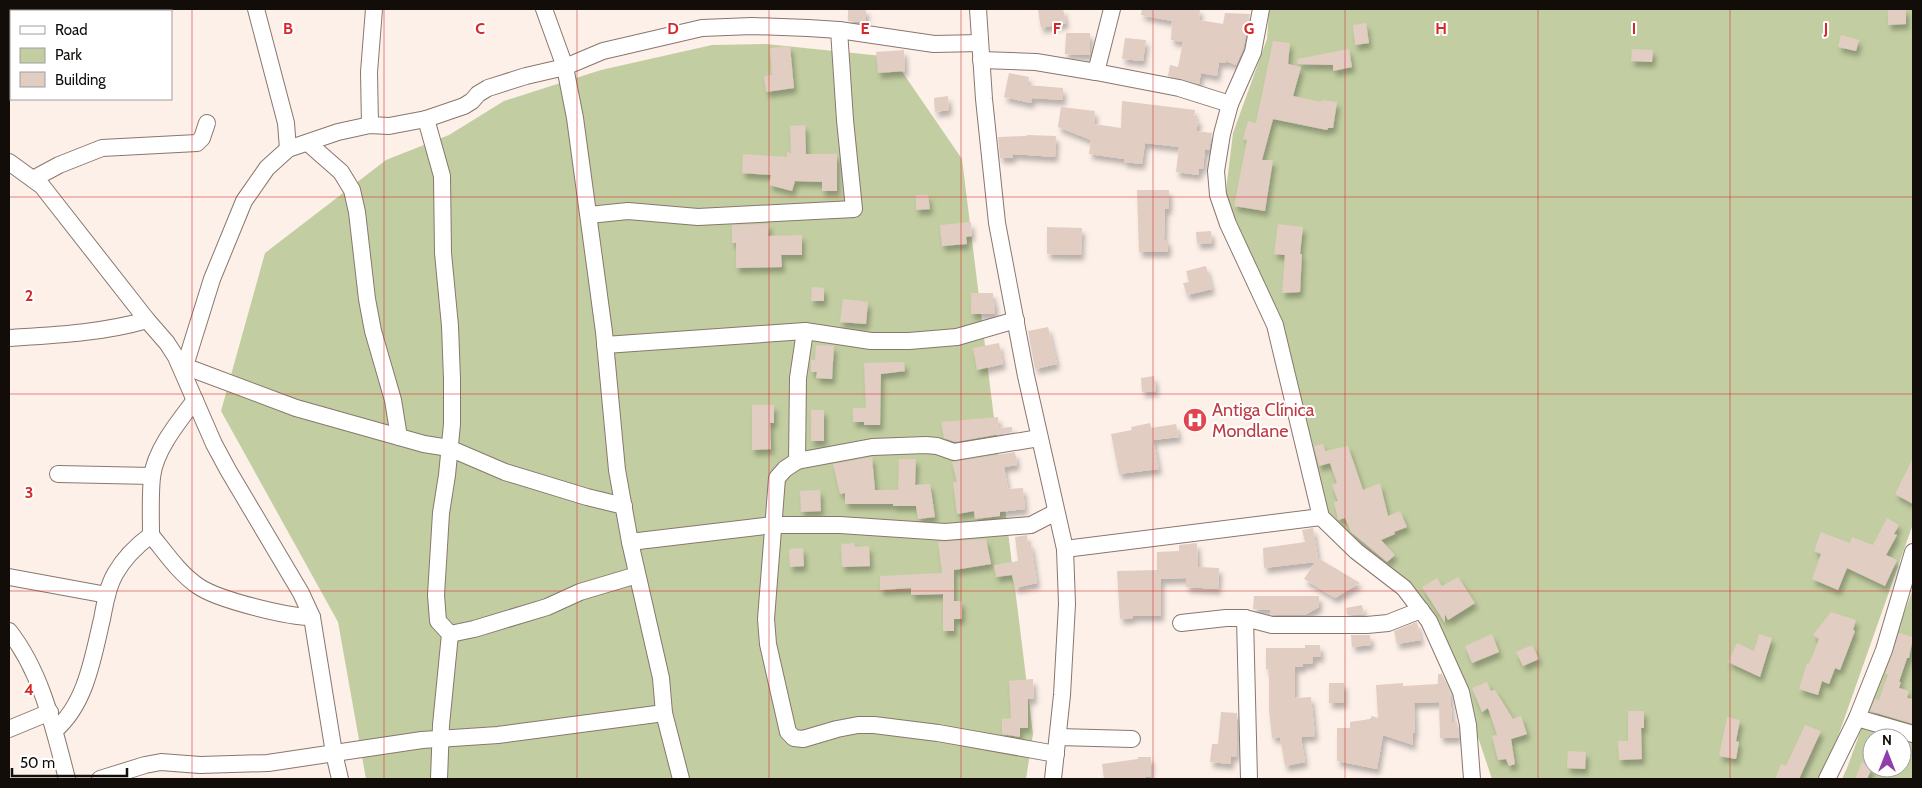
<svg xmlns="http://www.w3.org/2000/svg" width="1922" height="788" viewBox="0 0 1922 788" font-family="Cabin,sans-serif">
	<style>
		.green { fill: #c2cea1; fill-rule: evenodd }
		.building { fill: #e1cdc2; filter: url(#shadow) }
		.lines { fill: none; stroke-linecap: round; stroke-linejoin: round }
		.minor-casing { stroke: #89776d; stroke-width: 18 }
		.minor { stroke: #fff; stroke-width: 16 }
		.grid { fill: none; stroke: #d62828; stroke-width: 1; stroke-opacity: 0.55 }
		.labels { text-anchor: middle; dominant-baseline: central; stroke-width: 4; stroke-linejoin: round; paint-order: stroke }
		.health-label { font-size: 18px; fill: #be3a42; stroke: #fff; text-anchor: start }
		.grid-label { font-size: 16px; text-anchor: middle; font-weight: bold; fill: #d62828; stroke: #fff; stroke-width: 4; stroke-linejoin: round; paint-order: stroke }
	</style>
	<defs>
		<filter id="shadow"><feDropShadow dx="3" dy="5.5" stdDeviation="2.5" flood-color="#0004"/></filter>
	</defs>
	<rect width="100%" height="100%" fill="#fdf0e9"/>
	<g class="green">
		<polygon points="1269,9 1913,9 1913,524 1823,779 1492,779 1442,630 1407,579 1384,568 1323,512 1307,428 1232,225 1225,198 1233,133 1267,39"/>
		<polygon points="766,44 892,57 962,159 1033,734 1026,779 366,779 338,622 221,411 265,253 386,160 449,135 504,101 601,70 712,45"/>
		<path d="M1913,589V779H1842L1847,768ZM1872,738H1902V768H1872Z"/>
	</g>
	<g class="building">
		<polygon points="848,9 866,9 866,22 848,21"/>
		<polygon points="1048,9 1063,9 1066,23 1041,28 1038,10"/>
		<polygon points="1142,9 1200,9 1199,20 1223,24 1225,13 1250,14 1243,49 1236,65 1226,61 1226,63 1219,62 1217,76 1201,73 1199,84 1168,76 1170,65 1178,67 1183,42 1171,40 1172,21 1141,15"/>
		<polygon points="1888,9 1906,9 1906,24 1888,25"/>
		<polygon points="1366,23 1369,43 1355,45 1353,25"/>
		<polygon points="1066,33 1090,33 1090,55 1065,54"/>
		<polygon points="1841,35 1859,40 1856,51 1838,47"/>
		<polygon points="1125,38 1146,40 1143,61 1122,59"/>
		<polygon points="1273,41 1290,43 1288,64 1301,67 1293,96 1321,102 1322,100 1337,102 1333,128 1328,128 1327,130 1273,119 1262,160 1273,160 1265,211 1234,206 1247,140 1243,139 1248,121 1256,123"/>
		<polygon points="790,46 794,88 766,92 764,76 772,75 770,48"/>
		<polygon points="1349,49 1352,67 1333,71 1333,65 1298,64 1297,59"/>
		<polygon points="1632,49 1653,50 1652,62 1631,61"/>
		<polygon points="904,50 905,71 878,73 876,52"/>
		<polygon points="1009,73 1029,77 1027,85 1063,88 1063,100 1032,98 1031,103 1004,97"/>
		<polygon points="948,96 949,110 935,112 934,98"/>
		<polygon points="1122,101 1195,110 1194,118 1199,119 1196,131 1212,133 1209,150 1205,150 1203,169 1199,168 1199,175 1176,172 1179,147 1145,143 1142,164 1124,162 1124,159 1089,154 1091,140 1058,127 1061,107 1095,111 1094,124 1121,128"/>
		<polygon points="805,125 806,154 837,154 837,191 822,191 822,182 795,181 792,191 769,185 771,175 742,173 743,154 787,157 787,152 791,153 790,126"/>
		<polygon points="1027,135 1056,136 1055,157 1013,154 1013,158 1000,158 998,137 1026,136"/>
		<polygon points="1137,190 1169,190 1169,209 1165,209 1164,240 1168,240 1168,252 1139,252"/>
		<polygon points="916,195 928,195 930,209 916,210"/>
		<polygon points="971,222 972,236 966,237 967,244 942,246 940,225"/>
		<polygon points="769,224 768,236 802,235 802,255 781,255 782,267 736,268 736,243 732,243 732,225"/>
		<polygon points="1278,224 1303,227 1300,254 1302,254 1300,292 1282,293 1285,255 1274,254"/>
		<polygon points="1047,227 1082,228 1081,255 1047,254"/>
		<polygon points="1211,231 1212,243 1197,244 1196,232"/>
		<polygon points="1206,266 1212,289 1187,295 1183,283 1189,282 1186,271"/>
		<polygon points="812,287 824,288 824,301 811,301"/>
		<polygon points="971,293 993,293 993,301 995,301 995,314 971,314"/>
		<polygon points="843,299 868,302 866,324 840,322"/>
		<polygon points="1048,327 1057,364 1035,369 1028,331"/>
		<polygon points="999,343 1003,364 977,370 973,348"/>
		<polygon points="816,345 834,346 832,379 816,378 817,372 811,372 811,360 815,360"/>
		<polygon points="904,362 905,371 881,374 880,425 864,425 864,422 853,422 853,408 866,408 864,363"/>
		<polygon points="1154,376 1156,391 1142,392 1141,378"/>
		<polygon points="752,405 774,405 774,423 770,423 771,449 752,450"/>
		<rect x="811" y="410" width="13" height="31"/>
		<polygon points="998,417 999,428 1012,427 1012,432 955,442 944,438 941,422"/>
		<polygon points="1150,423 1151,428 1176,424 1179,437 1153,440 1159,469 1119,474 1111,434 1132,430 1131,427"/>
		<polygon points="1323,444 1325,451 1348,446 1363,490 1380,483 1388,516 1400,511 1407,527 1394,532 1395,534 1381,540 1395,555 1387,562 1351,532 1345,518 1338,520 1334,502 1338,501 1332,485 1337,483 1330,463 1319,466 1314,446"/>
		<polygon points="1015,452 1017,465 1004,467 1008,489 1023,488 1025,509 1000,512 1000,516 975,519 974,511 957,514 953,482 957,482 952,462"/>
		<polygon points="872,457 875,490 898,490 899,459 916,459 915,485 930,484 935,517 918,519 916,506 893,506 893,504 845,504 845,493 840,494 833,464"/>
		<polygon points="1913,458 1913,504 1895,494"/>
		<polygon points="820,490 821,511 801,512 800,491"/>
		<polygon points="1887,518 1899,525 1894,534 1897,535 1886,555 1897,560 1885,586 1847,568 1838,590 1812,579 1821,554 1814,551 1821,532 1850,543 1852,537 1873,545"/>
		<polygon points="1313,528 1318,558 1360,583 1335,598 1304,579 1315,562 1264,568 1263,548 1305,542 1302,530"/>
		<polygon points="1027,535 1028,544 1031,544 1037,583 1015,588 1012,575 996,577 994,565 1018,561 1015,537"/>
		<polygon points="986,539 991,564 954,570 954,601 962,601 962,619 954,619 954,631 943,631 943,594 911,595 911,588 880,590 880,576 942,573 938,542"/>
		<polygon points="854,543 855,547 869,546 870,566 842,567 841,544"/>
		<polygon points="1197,543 1198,567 1219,568 1218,589 1186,587 1186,578 1161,579 1161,616 1133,616 1133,618 1120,619 1117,571 1157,570 1157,552 1179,551 1179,545"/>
		<polygon points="803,548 804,566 790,567 789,549"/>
		<polygon points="1458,577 1475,603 1448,620 1445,614 1445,623 1422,587 1437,578 1442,586"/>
		<polygon points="1254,596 1319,596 1319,607 1305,615 1273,615 1270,614 1270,610 1253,609"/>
		<polygon points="1362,605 1364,615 1347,615 1346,608"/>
		<polygon points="1831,612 1856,620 1853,630 1855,631 1840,670 1835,668 1829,684 1822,681 1818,695 1799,689 1807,663 1809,664 1819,639 1813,635"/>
		<polygon points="1417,622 1421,640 1397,644 1394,631"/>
		<polygon points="1899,633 1913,637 1909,658 1907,658 1899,682 1901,682 1899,688 1909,691 1907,698 1913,699 1913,724 1870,711 1875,699 1879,700 1888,674 1885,674"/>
		<polygon points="1492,634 1499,652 1472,663 1465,646"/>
		<polygon points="1759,634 1772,638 1760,677 1728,662 1737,643 1754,651"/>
		<polygon points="1370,635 1371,645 1352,647 1351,635"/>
		<polygon points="1305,645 1320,645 1321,657 1313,657 1313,663 1303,664 1303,667 1295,667 1295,698 1311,697 1315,736 1301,737 1305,762 1285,766 1280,737 1272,738 1269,709 1269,669 1266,669 1266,648 1305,648"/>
		<polygon points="1532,645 1539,659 1523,666 1516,652"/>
		<polygon points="1438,674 1442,674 1450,691 1452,722 1457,722 1459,738 1440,738 1439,702 1414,703 1415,733 1413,733 1413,745 1383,735 1377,769 1337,761 1337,728 1350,728 1350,722 1370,719 1372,716 1378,718 1376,685 1403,683 1403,686 1438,684"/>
		<polygon points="1033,679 1034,699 1028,699 1028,728 1020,728 1020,737 1002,734 1002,719 1011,718 1009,681"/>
		<polygon points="1487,682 1491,691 1495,690 1513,719 1521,716 1527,734 1511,739 1515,764 1509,766 1506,759 1498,760 1492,736 1497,735 1488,708 1482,712 1472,688"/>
		<rect x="1329" y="683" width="15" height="20"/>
		<polygon points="1628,711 1644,711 1644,728 1641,728 1642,759 1619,760 1618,741 1628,741"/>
		<polygon points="1221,712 1237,713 1236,757 1231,756 1231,764 1210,762 1212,744 1218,744"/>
		<polygon points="1727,717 1740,720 1736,741 1739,742 1736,759 1719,756"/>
		<polygon points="1805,725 1821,731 1799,779 1775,779 1781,764 1786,766"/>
		<polygon points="1568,751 1586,752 1585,769 1567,768"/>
		<polygon points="1138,757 1151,757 1150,777 1146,776 1146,779 1104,779 1102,764 1138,759"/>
		<polygon points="1862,762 1872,768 1867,779 1855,779"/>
	</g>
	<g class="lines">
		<g class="minor-casing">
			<g id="minor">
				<polyline points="256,9 286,123 288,149"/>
				<polyline points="544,9 565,67 575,118 604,332 617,470 630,542 661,678 664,713 681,779"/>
				<polyline points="978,9 984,99 997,223 1026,376 1065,549 1067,604 1062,695 1053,779"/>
				<polyline points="1261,9 1253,52 1230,104 1222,134 1216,171 1218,195 1228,224 1275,325 1321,517 1356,551 1404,588 1429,621 1461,692 1468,725 1472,779"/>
				<polyline points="981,60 1036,62 1096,72 1179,88 1230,104"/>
				<polyline points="1096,72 1112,9"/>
				<polyline points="426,119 442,176 443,253 450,326 452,379 452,424 447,475 441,513 436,595 438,621 450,634 441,725 439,779"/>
				<polyline points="370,125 369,72 374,9"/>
				<polyline points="308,143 341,172 352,190 357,212 367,299 373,331 393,400 399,437"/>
				<polyline points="9,162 42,186 147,320 167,343 176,357 214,444 228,470 301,593 312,617 334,753 340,779"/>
				<polyline points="33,179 59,165 102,148 197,143 202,138 207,123"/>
				<polyline points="589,215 628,211 698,217 854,209 845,120 839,30"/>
				<polyline points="805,331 798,378 797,461 785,469 777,478 766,619 768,644 788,732 794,738 803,739 837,729 858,725 874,725 938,733 1056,754"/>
				<path d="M9,338C56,335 102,333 147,320"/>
				<polyline points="605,345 805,331 871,341 909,341 957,337 1016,320"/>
				<polyline points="184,366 296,408 424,444 449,448 505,472 587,497 624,506"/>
				<polyline points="183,372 212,279 244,201 267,168 288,149 338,132 370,125 389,126 426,119 464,106 472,101 478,94 488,88 526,76 565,67 603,51 702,28 752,26 808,28 839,30 934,44 980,43"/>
				<path d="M195,400C179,421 155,450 152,477C150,496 151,516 151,535C165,552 179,573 198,586C218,600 288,617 312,617"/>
				<polyline points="797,461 872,447 926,445 937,446 954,452 1039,438"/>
				<polyline points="58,474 152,476"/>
				<polyline points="630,542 773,525 840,525 945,532 1031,525 1056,512"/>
				<polyline points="1065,549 1321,517"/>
				<polyline points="9,577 107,595"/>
				<polyline points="1245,618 1249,779"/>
				<polyline points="1181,623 1226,618 1245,618 1272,625 1367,625 1388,623 1421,610"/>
				<path d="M9,631C42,673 54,729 67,779"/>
				<polyline points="450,634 474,629 547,607 580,592 637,575"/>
				<polyline points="1857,718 1913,734"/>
				<polyline points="9,729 50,712"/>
				<path d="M55,730C86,704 93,657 102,619C105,604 107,588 115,574C124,558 136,546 151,535"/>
				<polyline points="1058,737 1132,739"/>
				<polyline points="100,779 145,765 161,762 200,765 268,763 422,740 498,735 664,713"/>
				<polyline points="1827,779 1857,718 1884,650 1913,552"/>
			</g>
		</g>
		<use href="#minor" class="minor"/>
	</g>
	<path class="grid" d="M192,9V779M384,9V779M577,9V779M769,9V779M961,9V779M1153,9V779M1345,9V779M1538,9V779M1730,9V779M9,197H1913M9,394H1913M9,591H1913"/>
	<defs>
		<g id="hospital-disc" transform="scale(1.25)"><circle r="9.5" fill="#e0444e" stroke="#fff"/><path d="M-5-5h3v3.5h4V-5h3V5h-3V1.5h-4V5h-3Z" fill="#fff"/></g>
	</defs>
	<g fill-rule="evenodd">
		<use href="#hospital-disc" x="1195" y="420"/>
	</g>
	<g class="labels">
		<g class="health-label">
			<text x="1212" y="410">Antiga Clínica<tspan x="1212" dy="21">Mondlane</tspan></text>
		</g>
	</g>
	<g class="grid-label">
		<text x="288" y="34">B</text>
		<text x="480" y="34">C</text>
		<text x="673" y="34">D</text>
		<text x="865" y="34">E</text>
		<text x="1057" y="34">F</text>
		<text x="1249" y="34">G</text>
		<text x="1441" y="34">H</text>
		<text x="1634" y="34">I</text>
		<text x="1826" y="34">J</text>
		<text x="29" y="301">2</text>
		<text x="29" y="498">3</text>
		<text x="29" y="695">4</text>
	</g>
	<rect width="1922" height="788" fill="none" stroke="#130d09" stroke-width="20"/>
	<rect x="10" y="10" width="162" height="90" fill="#ffffff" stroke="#a19e9d"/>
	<rect x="20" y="26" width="25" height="8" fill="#ffffff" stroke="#a19e9d"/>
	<text x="55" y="35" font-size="15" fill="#130d09">Road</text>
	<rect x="20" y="48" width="25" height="15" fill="#c2cea1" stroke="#a19e9d"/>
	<text x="55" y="60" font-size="15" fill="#130d09">Park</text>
	<rect x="20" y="72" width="25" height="15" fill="#e1cdc2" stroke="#a19e9d"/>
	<text x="55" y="85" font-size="15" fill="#130d09">Building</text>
	<g transform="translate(1887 753)"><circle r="24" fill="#ffffff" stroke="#a19e9d"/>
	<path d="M0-4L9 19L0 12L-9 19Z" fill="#913dab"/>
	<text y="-8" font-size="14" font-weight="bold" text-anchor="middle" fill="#130d09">N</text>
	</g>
	<path d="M12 768v8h115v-8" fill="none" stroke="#130d09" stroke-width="2.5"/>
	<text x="20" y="768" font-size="15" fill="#130d09" stroke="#ffffff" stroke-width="4" paint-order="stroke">50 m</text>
</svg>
